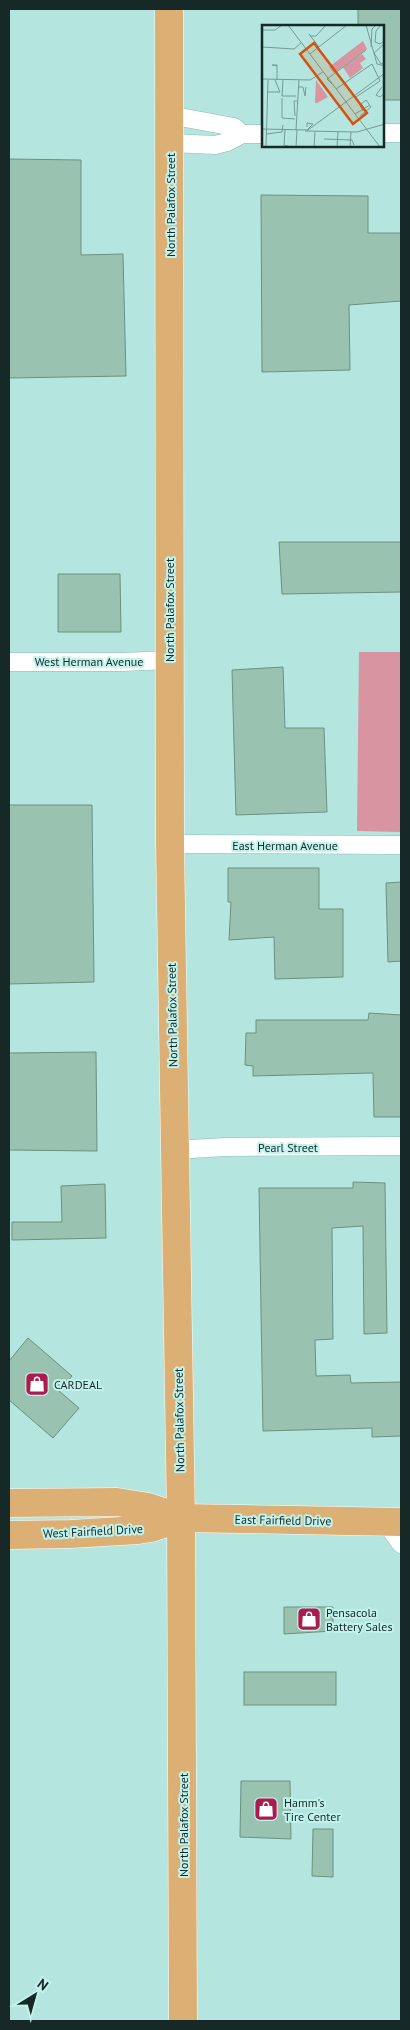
<svg xmlns="http://www.w3.org/2000/svg" width="410" height="2030" viewBox="0 0 410 2030" font-family="'PT Sans',sans-serif">
	<style>
		.forest { fill: #d994a1 }
		.building { fill: #99c2b1; stroke: #6a9180 }
		.lines { fill: none; stroke-linecap: round; stroke-linejoin: round }
		.street-casing { stroke: #8cbbb6; stroke-width: 19 }
		.primary-casing { stroke: #fff; stroke-width: 29 }
		.street { stroke: #fff; stroke-width: 18 }
		.primary { stroke: #dcb074; stroke-width: 28 }
		.labels { text-anchor: middle; dominant-baseline: central; stroke-width: 4; stroke-linejoin: round; paint-order: stroke }
		.street-label { font-size: 12px; fill: #172927; stroke: #c2f2ec }
		.poi-label { font-size: 12px; fill: #172927; stroke: #c2f2ec; text-anchor: start }
		.inset-road { fill: none; stroke: #769a95; stroke-width: 1 }
		.view { fill: #d3540f; fill-opacity: 0.15; stroke: #d3540f; stroke-width: 2.5 }
		.inset-edge { fill: none; stroke: #172927; stroke-width: 2.5 }
	</style>
	<rect width="100%" height="100%" fill="#b5e5df"/>
	<polygon class="forest" points="359,652 401,652 401,832 357,831"/>
	<g class="building">
		<polygon points="358,9 401,9 401,100 384,100 384,26 358,26"/>
		<polygon points="9,159 81,160 81,255 123,254 126,376 9,378"/>
		<polygon points="261,195 368,196 368,233 401,233 401,301 349,305 350,370 262,372"/>
		<polygon points="279,542 401,542 401,592 282,594"/>
		<polygon points="58,574 120,574 121,632 58,632"/>
		<polygon points="283,667 285,728 324,728 327,812 236,815 232,670"/>
		<polygon points="9,805 92,805 94,982 9,984"/>
		<polygon points="228,868 319,868 319,909 343,909 343,977 275,979 274,937 229,940 231,902 228,902"/>
		<polygon points="401,882 401,961 388,962 386,883"/>
		<polygon points="369,1013 401,1015 401,1117 374,1117 373,1073 253,1076 253,1066 245,1065 246,1033 256,1033 256,1020 368,1020"/>
		<polygon points="96,1052 97,1151 9,1150 9,1053"/>
		<polygon points="353,1182 385,1183 387,1333 364,1334 363,1226 332,1228 333,1339 315,1340 316,1376 350,1375 351,1383 401,1382 401,1436 372,1437 372,1428 263,1431 259,1188 353,1188"/>
		<polygon points="105,1184 106,1238 12,1240 12,1222 62,1222 61,1186"/>
		<polygon points="28,1338 72,1376 59,1391 79,1408 53,1438 9,1400 9,1361"/>
		<polygon points="284,1607 333,1607 333,1631 284,1634"/>
		<rect x="244" y="1672" width="92" height="33"/>
		<polygon points="241,1781 290,1781 291,1839 240,1837"/>
		<polygon points="313,1829 333,1829 333,1877 312,1876"/>
	</g>
	<g class="lines">
		<g class="street-casing">
			<g id="street">
				<polyline points="169,115 234,127 242,134"/>
				<polyline points="384,133 401,133"/>
				<polyline points="169,143 215,145 227,142 242,134 264,134"/>
				<polyline points="9,662 122,662 169,660"/>
				<polyline points="170,844 401,845"/>
				<polyline points="174,1150 225,1147 401,1146"/>
				<polyline points="385,1522 401,1544"/>
			</g>
		</g>
		<g class="primary-casing">
			<g id="primary">
				<polyline points="169,9 170,844 181,1518 183,2021"/>
				<polyline points="9,1503 117,1502 148,1507 181,1518 401,1522"/>
				<polyline points="9,1535 71,1534 138,1530 151,1528 181,1518"/>
			</g>
		</g>
		<use href="#street" class="street"/>
		<use href="#primary" class="primary"/>
	</g>
	<defs>
		<g id="shop-square" transform="scale(1.25)"><rect x="-9" y="-9" width="18" height="18" rx="4" fill="#ac1b4e" stroke="#c2f2ec"/><path d="M-5-2.5h2.3a2.7 3.5 0 0 1 5.4 0H5L5.5 6h-11ZM-1.5-2.5h3a1.5 2.3 0 0 0-3 0Z" fill="#fff"/></g>
	</defs>
	<g fill-rule="evenodd">
		<use href="#shop-square" x="37" y="1384"/>
		<use href="#shop-square" x="309" y="1619"/>
		<use href="#shop-square" x="266" y="1809"/>
	</g>
	<g class="labels">
		<g class="street-label">
			<text transform="translate(170 205) rotate(-90)">North Palafox Street</text>
			<text transform="translate(169 610) rotate(-90)">North Palafox Street</text>
			<text x="89" y="661">West Herman Avenue</text>
			<text x="285" y="845">East Herman Avenue</text>
			<text transform="translate(172 1015) rotate(-91)">North Palafox Street</text>
			<text x="288" y="1147">Pearl Street</text>
			<text transform="translate(179 1420) rotate(-91)">North Palafox Street</text>
			<text transform="translate(283 1520) rotate(1)">East Fairfield Drive</text>
			<text transform="translate(93 1531) rotate(-3)">West Fairfield Drive</text>
			<text transform="translate(183 1825) rotate(-90)">North Palafox Street</text>
		</g>
		<g class="poi-label">
			<text x="54" y="1384">CARDEAL</text>
			<text x="326" y="1612">Pensacola<tspan x="326" dy="14">Battery Sales</tspan></text>
			<text x="284" y="1802">Hamm's<tspan x="284" dy="14">Tire Center</tspan></text>
		</g>
	</g>
	<g transform="translate(262 25)">
		<rect width="122" height="122" fill="#b5e5df"/>
		<path d="M101,16L105,24L72,48L67,42ZM100,29L104,34L98,38L101,43L88,53L81,42ZM54,55L66,72L55,78H53Z" fill="#d994a1"/>
		<path class="inset-road" d="M26,0L118,122M104,0L115,39L123,41M119,0L114,6L113,17L118,19L123,15M0,5H13L20,0M47,9L57,22M48,11H54L63,1M122,19L112,28L119,39L123,38M0,22L32,24L39,18M109,22L110,4L114,0M48,29L85,0M0,54L48,55L61,47M15,55V40H10L15,41M21,55L20,71H34M70,59L65,54L104,25M37,62H41L43,71L44,62M120,62L114,70L118,72L123,68M74,64L110,39L118,56L94,72M5,67H18L13,55M20,73V93L33,94M93,89L108,80M33,91L32,76H35M98,91L109,82L104,75L98,80L101,86M45,102V98L51,99L45,105M0,104L46,105L123,48M23,105L22,120L29,122H34L35,105M34,105L37,55M43,106L95,107L123,99M4,109L20,107L21,100M62,114L90,115L92,120M4,122L6,55M52,122L53,107M75,122L76,107M88,122L89,107"/>
		<path class="view" d="M52,18L105,88L91,99L38,29Z"/>
		<rect width="122" height="122" class="inset-edge"/>
	</g>
	<rect width="410" height="2030" fill="none" stroke="#172927" stroke-width="20"/>
	<g transform="translate(35 1995) rotate(37)" stroke="#c2f2ec" stroke-width="4" paint-order="stroke">
	<path d="M0-4L9 19L0 12L-9 19Z" fill="#172927"/>
	<text y="-8" font-size="14" font-weight="bold" text-anchor="middle" fill="#172927">N</text>
	</g>
</svg>
